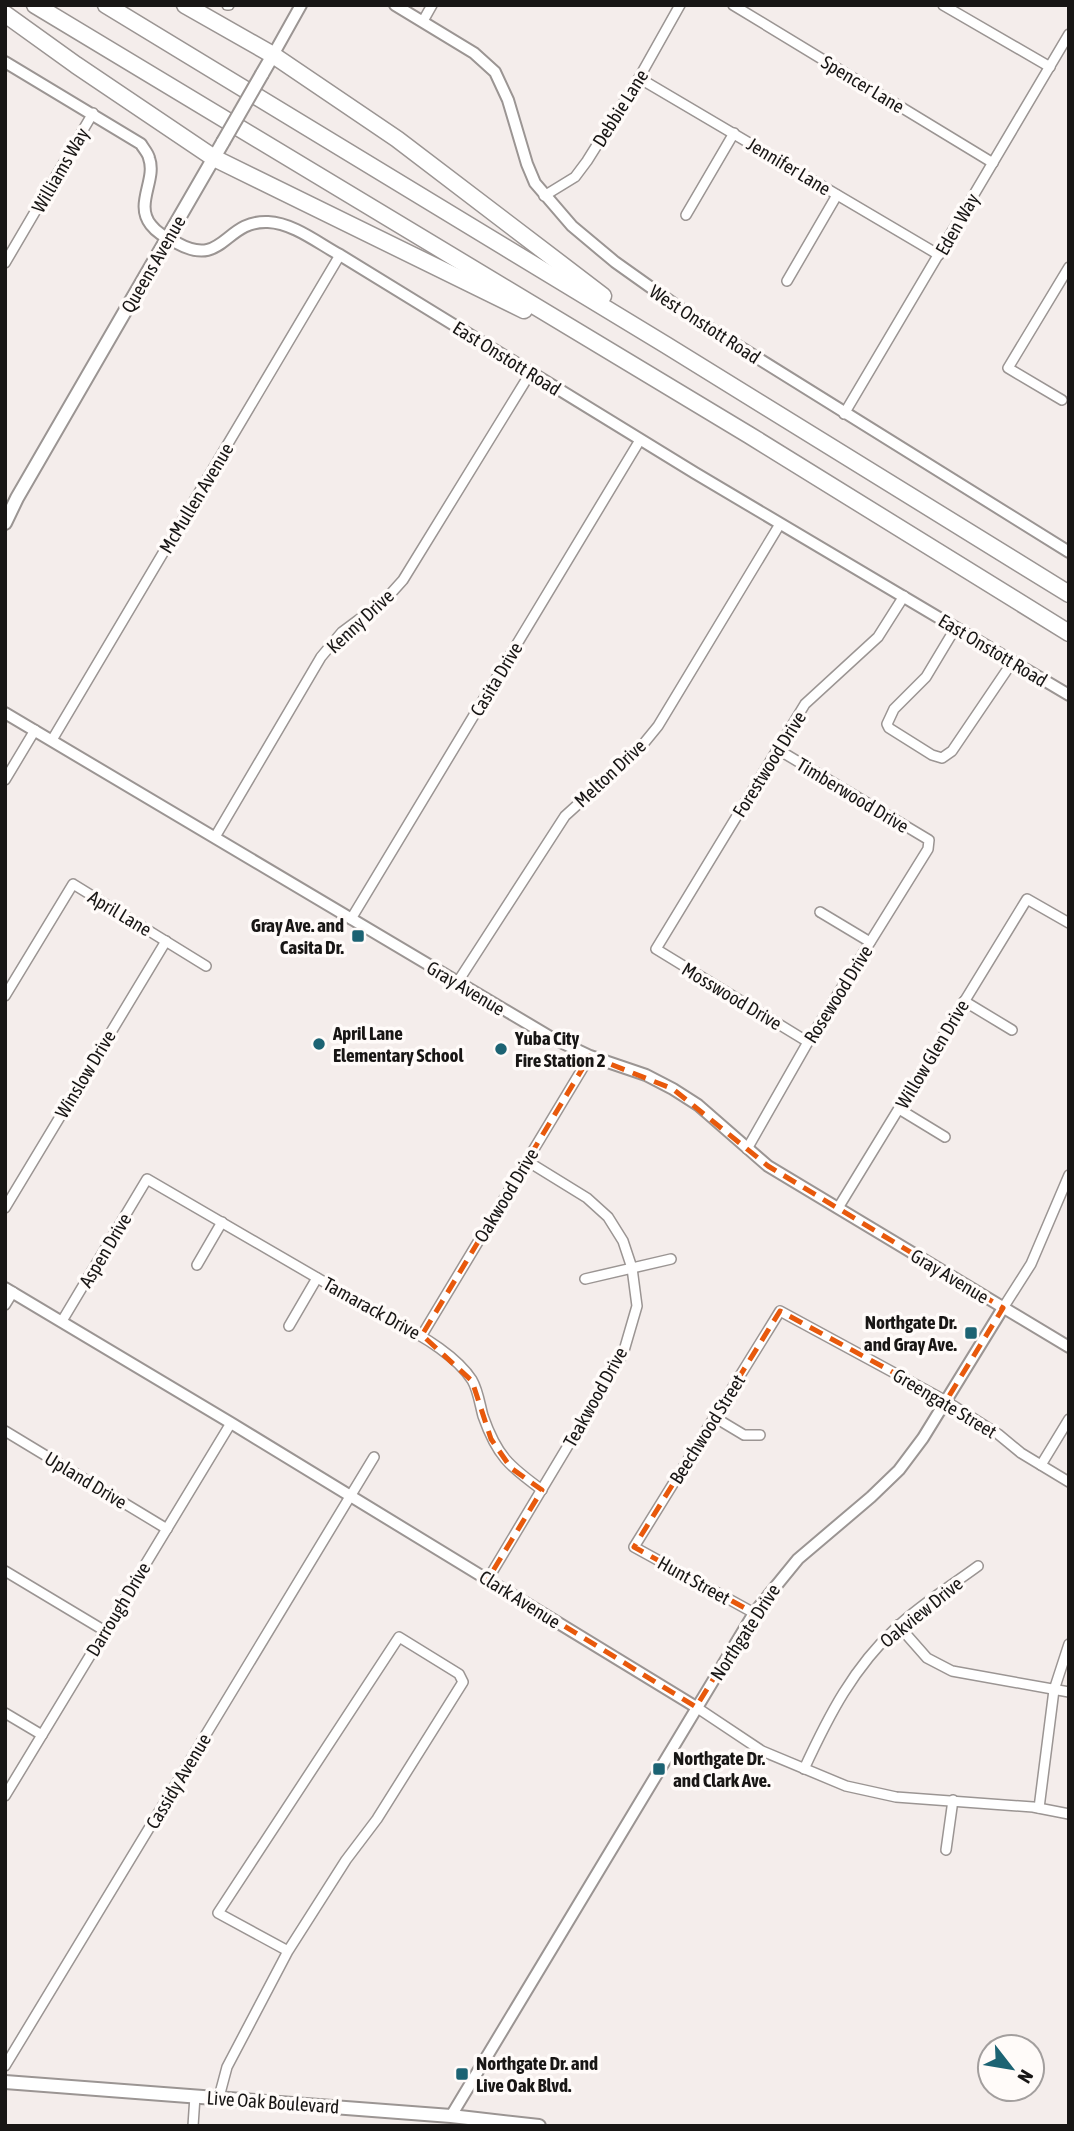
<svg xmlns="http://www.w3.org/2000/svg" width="1074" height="2131" viewBox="0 0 1074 2131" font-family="'Asap Condensed',sans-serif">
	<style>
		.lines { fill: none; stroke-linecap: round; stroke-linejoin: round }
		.minor-casing { stroke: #9b9593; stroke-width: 12 }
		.tertiary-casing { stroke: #9b9593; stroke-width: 14 }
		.secondary-casing { stroke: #9b9593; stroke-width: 16 }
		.motorway-casing { stroke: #9b9593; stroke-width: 19 }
		.minor { stroke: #fff; stroke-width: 9 }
		.tertiary { stroke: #fff; stroke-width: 10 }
		.secondary { stroke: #fff; stroke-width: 12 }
		.motorway { stroke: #fff; stroke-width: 16 }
		.secondary-bridge-casing { stroke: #9b9593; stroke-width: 16; stroke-linecap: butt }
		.secondary-bridge { stroke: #fff; stroke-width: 12 }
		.marked { fill: none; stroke: #e8590c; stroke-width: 5; stroke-dasharray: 14 9; stroke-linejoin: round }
		.poi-dot { fill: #1c6373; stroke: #fffbf9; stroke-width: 2.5 }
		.labels { text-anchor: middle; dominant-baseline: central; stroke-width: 7; stroke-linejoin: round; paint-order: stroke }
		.street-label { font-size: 19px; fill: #181615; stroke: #fffbf9 }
		.poi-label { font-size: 19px; font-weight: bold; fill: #181615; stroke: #fffbf9; text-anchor: start }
	</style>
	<rect width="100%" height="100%" fill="#f4edeb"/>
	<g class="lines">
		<g class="minor-casing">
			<g id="minor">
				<polyline points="227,5 229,5"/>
				<polyline points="733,5 993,163"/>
				<polyline points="943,5 1050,67"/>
				<polyline points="423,21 432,5"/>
				<polyline points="639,78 939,255"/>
				<polyline points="544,196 575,177 587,161 639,78 680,5"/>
				<polyline points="686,215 734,133"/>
				<polyline points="5,263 93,113"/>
				<polyline points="787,281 837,195"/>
				<polyline points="1062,400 1008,368 1069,267"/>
				<polyline points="844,414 1069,34"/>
				<polyline points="956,627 926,677 894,709 887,724 889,728 932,755 942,758 952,751 1013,661"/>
				<polyline points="52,740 340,255"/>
				<polyline points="5,780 35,730"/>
				<polyline points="215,837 321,657 342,632 385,600 403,580 531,372"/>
				<polyline points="820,912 870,942"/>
				<polyline points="351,919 640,440"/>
				<polyline points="457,983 565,816 640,748 658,726 780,524"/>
				<polyline points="5,996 73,884 206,966"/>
				<polyline points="964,1001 1012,1030"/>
				<polyline points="808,1042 656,949 805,704 878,637 904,596"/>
				<polyline points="899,1109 945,1137"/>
				<polyline points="747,1149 808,1042 928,849 929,840 777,749"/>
				<polyline points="5,1208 166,941"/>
				<polyline points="838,1208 1027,899 1069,923"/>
				<polyline points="197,1265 222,1222"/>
				<polyline points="585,1279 671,1259"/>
				<polyline points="5,1305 13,1292"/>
				<polyline points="1003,1308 1031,1264 1069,1175"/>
				<path d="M62,1321L147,1179L400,1326C423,1335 458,1358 472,1380C478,1390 480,1405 483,1416C497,1456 509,1466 542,1490"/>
				<polyline points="289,1326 317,1278"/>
				<polyline points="422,1335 590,1056"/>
				<polyline points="714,1417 744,1435 760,1435"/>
				<polyline points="5,1431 167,1529"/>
				<polyline points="1041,1465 1069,1419"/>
				<polyline points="5,1571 105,1631"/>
				<polyline points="488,1579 623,1354 637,1306 632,1268 623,1241 608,1217 587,1198 527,1161"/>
				<polyline points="754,1613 634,1547 780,1311 946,1401 998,1434 1021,1453 1069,1482"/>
				<polyline points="898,1625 927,1658 952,1671 1069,1692"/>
				<polyline points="696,1707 762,1751 846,1786 896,1797 1033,1807 1069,1814"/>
				<polyline points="5,1713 42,1735"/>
				<path d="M804,1769C829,1715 853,1668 897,1627C921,1604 951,1586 978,1566"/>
				<polyline points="5,1796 231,1423"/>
				<polyline points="1039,1808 1054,1690 1069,1644"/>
				<polyline points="946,1850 953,1800"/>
				<polyline points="5,2066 374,1457"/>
				<polyline points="219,2097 227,2067 288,1951 346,1860 377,1819 463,1682 459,1674 399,1637 218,1913 288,1951"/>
				<polyline points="193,2126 195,2096"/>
			</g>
		</g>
		<g class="tertiary-casing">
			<g id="tertiary">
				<polyline points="395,5 474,53 495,72 508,100 527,164 535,183 572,226 615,262 698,321 1069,552"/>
				<polyline points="273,55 301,5"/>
				<path d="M5,62L141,144C143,148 148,153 149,158C157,180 134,204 151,225C157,233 168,239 177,243C224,269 224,220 268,222C293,223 318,243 340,255L695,473L1069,695"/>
				<polyline points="5,713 552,1038 590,1056 646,1075 673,1089 698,1105 768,1166 1069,1347"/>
				<polyline points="5,1288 231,1423 696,1707"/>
				<polyline points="451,2116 754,1613 798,1559 871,1497 899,1470 923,1438 1003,1308"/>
			</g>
		</g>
		<g class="secondary-casing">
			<g id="secondary">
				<polyline points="262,74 273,55"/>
				<polyline points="5,523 17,498 223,142"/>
				<polyline points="5,2082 451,2116 539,2126"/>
			</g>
		</g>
		<g class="motorway-casing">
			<g id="motorway">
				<polyline points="35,5 749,435 1069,633"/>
				<polyline points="106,5 666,345 1069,594"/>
				<polyline points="185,5 273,55 397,139 603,296"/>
				<polyline points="5,14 76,65 214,158 524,310"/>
			</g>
		</g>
		<use href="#minor" class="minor"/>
		<use href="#tertiary" class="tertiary"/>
		<use href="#secondary" class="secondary"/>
		<use href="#motorway" class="motorway"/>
		<g class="secondary-bridge-casing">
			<polyline id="secondary-bridge" points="223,142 262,74"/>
		</g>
		<use href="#secondary-bridge" class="secondary-bridge"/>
	</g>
	<path class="marked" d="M590,1056L673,1089L768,1166L1003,1308L946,1401L780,1311L634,1547L754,1613L696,1707L488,1579L542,1490L511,1468L491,1439L472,1381L422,1335Z"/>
	<g class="poi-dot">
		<rect x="351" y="929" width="14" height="14" rx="3.5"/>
		<circle cx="319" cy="1044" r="7"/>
		<circle cx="501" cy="1049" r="7"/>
		<rect x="964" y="1326" width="14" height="14" rx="3.5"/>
		<rect x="652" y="1762" width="14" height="14" rx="3.5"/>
		<rect x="455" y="2067" width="14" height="14" rx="3.5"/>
	</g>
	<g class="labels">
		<g class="street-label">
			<text transform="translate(863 84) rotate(31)">Spencer Lane</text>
			<text transform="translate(620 108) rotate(-58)">Debbie Lane</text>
			<text transform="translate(789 166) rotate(31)">Jennifer Lane</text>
			<text transform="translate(60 170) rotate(-60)">Williams Way</text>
			<text transform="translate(957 224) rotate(-60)">Eden Way</text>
			<text transform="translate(153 264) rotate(-60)">Queens Avenue</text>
			<text transform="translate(705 324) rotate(33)">West Onstott Road</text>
			<text transform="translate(507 358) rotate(32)">East Onstott Road</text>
			<text transform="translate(196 498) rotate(-59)">McMullen Avenue</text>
			<text transform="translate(360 621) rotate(-43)">Kenny Drive</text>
			<text transform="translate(993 650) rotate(31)">East Onstott Road</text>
			<text transform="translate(496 679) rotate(-59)">Casita Drive</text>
			<text transform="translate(769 764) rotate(-58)">Forestwood Drive</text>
			<text transform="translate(610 773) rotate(-43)">Melton Drive</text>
			<text transform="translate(853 795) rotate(31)">Timberwood Drive</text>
			<text transform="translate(120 913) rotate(31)">April Lane</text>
			<text transform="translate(466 988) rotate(31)">Gray Avenue</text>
			<text transform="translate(838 994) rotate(-58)">Rosewood Drive</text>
			<text transform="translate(732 996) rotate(31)">Mosswood Drive</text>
			<text transform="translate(932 1054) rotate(-59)">Willow Glen Drive</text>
			<text transform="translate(85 1074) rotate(-59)">Winslow Drive</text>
			<text transform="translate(506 1195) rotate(-59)">Oakwood Drive</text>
			<text transform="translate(105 1250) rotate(-59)">Aspen Drive</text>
			<text transform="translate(950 1276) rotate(31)">Gray Avenue</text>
			<text transform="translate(372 1308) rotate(29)">Tamarack Drive</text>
			<text transform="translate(595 1397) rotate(-61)">Teakwood Drive</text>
			<text transform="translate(945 1403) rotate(31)">Greengate Street</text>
			<text transform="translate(707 1429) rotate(-58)">Beechwood Street</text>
			<text transform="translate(86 1480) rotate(31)">Upland Drive</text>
			<text transform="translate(694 1580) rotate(29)">Hunt Street</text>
			<text transform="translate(520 1599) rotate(32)">Clark Avenue</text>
			<text transform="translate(118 1609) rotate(-59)">Darrough Drive</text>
			<text transform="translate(921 1612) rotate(-39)">Oakview Drive</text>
			<text transform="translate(745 1632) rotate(-57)">Northgate Drive</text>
			<text transform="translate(178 1781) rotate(-59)">Cassidy Avenue</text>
			<text transform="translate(273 2102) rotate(4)">Live Oak Boulevard</text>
		</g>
		<g class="poi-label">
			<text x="344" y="925" text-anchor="end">Gray Ave. and<tspan x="344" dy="22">Casita Dr.</tspan></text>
			<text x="333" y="1033">April Lane<tspan x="333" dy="22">Elementary School</tspan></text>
			<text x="515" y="1038">Yuba City<tspan x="515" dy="22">Fire Station 2</tspan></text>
			<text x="957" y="1322" text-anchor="end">Northgate Dr.<tspan x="957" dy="22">and Gray Ave.</tspan></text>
			<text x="673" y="1758">Northgate Dr.<tspan x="673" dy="22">and Clark Ave.</tspan></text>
			<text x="476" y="2063">Northgate Dr. and<tspan x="476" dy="22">Live Oak Blvd.</tspan></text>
		</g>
	</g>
	<rect width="1074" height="2131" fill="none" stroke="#181615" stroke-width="14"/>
	<g transform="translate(1011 2068) rotate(121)"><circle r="33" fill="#fffbf9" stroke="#a39f9e" stroke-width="2"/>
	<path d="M0-5L12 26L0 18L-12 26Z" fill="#1c6373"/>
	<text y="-10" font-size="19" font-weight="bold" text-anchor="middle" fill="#181615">N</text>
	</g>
</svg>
